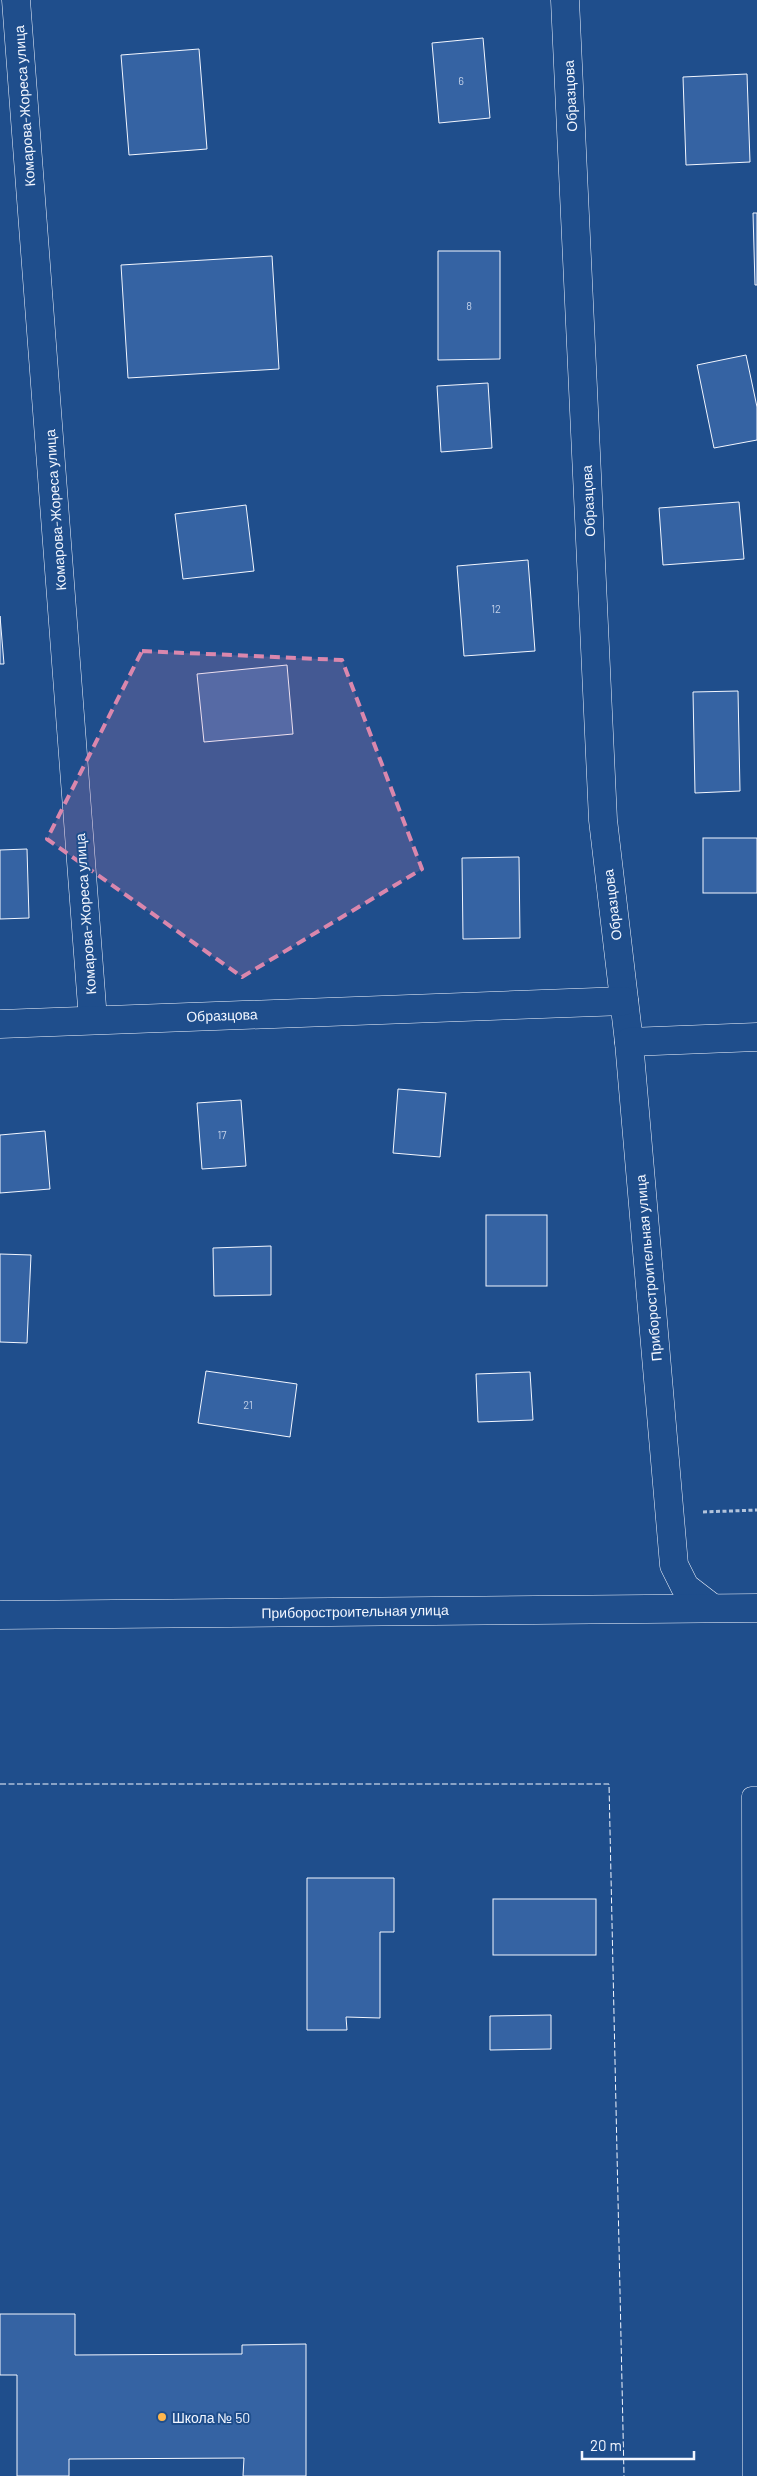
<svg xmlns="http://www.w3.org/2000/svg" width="757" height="2476" viewBox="0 0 757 2476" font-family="Barlow,sans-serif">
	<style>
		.building { fill: #3563a3; stroke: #f2f6ff }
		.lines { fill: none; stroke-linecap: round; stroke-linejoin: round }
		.lane-casing { stroke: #f2f6ff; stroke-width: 19 }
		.street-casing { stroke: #f2f6ff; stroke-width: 29 }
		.path { stroke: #b3c4dc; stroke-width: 3; stroke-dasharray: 4 2.5; stroke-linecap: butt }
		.lane { stroke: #1f4e8c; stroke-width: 18 }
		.street { stroke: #1f4e8c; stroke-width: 28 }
		.fence { stroke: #f2f6ff; stroke-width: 1; stroke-dasharray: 6 2.5; stroke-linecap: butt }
		.marked { fill: #da87ad; fill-opacity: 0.2; stroke: #da87ad; stroke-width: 4; stroke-dasharray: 10 6; stroke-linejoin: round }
		.poi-dot { fill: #ffb74d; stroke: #1f4e8c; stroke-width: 2 }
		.labels { text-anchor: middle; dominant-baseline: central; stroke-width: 4; stroke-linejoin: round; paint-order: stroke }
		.number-label { font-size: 11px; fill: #c3d1e8 }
		.street-label { font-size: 14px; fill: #f2f6ff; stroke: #1f4e8c }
		.poi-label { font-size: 14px; fill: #f2f6ff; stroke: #1f4e8c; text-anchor: start }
	</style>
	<rect width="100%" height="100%" fill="#1f4e8c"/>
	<g class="building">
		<polygon points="483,38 490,118 439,123 432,43"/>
		<polygon points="199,49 207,149 129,155 121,55"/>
		<polygon points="747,74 750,162 686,165 683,77"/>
		<polygon points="753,213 757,213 757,285 755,285"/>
		<polygon points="438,251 500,251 500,359 438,360"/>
		<polygon points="272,256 279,369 128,378 121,265"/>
		<polygon points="746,355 757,407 757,440 714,448 697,365"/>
		<polygon points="488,383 492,448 441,452 437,386"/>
		<polygon points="739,502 744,559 663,565 659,508"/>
		<polygon points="246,505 254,571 183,579 175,514"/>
		<polygon points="528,560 535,651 464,656 457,566"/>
		<polygon points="0,616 4,664 0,664"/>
		<polygon points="287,665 293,734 204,742 197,674"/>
		<polygon points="738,691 740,791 695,793 693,692"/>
		<rect x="703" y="838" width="54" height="55"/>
		<polygon points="27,849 29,918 0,919 0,850"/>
		<polygon points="519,857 520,938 463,939 462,858"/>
		<polygon points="398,1089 446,1093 440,1157 393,1153"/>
		<polygon points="241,1100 246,1166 202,1169 197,1103"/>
		<polygon points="45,1131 50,1189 0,1193 0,1135"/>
		<rect x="486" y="1215" width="61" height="71"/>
		<polygon points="271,1246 271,1295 214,1296 213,1248"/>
		<polygon points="0,1254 31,1255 27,1343 0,1342"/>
		<polygon points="206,1371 297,1384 290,1437 198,1423"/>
		<polygon points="530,1372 533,1420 478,1422 476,1374"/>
		<polygon points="307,1878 394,1878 394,1932 380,1932 380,2018 346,2017 347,2030 307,2030"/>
		<rect x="493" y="1899" width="103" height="56"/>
		<polygon points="551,2015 551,2049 490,2050 490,2016"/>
		<polygon points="0,2314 75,2314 75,2355 242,2354 242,2345 306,2344 306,2476 243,2476 244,2458 69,2459 69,2476 17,2476 17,2375 0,2375"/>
	</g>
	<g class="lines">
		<g class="lane-casing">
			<polyline id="lane" points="752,2476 751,1796 757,1796"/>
		</g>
		<g class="street-casing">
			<g id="street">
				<polyline points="16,0 93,1020"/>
				<polyline points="565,0 603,820 629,1042"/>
				<polyline points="0,1024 624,1001"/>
				<polyline points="711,1607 685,1587 674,1565 629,1042 757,1037"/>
				<polyline points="0,1615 757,1608"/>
			</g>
		</g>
		<polyline class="path" points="703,1512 757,1510"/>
		<use href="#lane" class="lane"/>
		<use href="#street" class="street"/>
		<polyline class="fence" points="0,1784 609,1784 624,2476"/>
	</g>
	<path class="marked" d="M142,651L342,660L422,869L242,977L47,839Z"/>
	<circle class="poi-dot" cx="162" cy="2417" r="5"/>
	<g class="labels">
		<g class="number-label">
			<text x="461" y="80">6</text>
			<text x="469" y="305">8</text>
			<text x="496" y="608">12</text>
			<text x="222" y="1134">17</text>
			<text x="248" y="1404">21</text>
		</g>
		<g class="street-label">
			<text transform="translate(570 96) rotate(-93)">Образцова</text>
			<text transform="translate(24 106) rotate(-94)">Комарова-Жореса улица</text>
			<text transform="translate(588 501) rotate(-93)">Образцова</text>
			<text transform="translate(55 510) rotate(-94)">Комарова-Жореса улица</text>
			<text transform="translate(612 905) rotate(-97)">Образцова</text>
			<text transform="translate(85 914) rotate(-94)">Комарова-Жореса улица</text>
			<text transform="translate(222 1015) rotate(-2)">Образцова</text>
			<text transform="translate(648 1268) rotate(-95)">Приборостроительная улица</text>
			<text transform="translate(355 1611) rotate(-1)">Приборостроительная улица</text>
		</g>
		<g class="poi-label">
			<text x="172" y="2417">Школа № 50</text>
		</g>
	</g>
	<path d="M582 2451v8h112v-8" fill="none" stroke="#f2f6ff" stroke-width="2.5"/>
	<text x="590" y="2451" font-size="15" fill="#f2f6ff" stroke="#1f4e8c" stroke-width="4" paint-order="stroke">20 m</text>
</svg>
